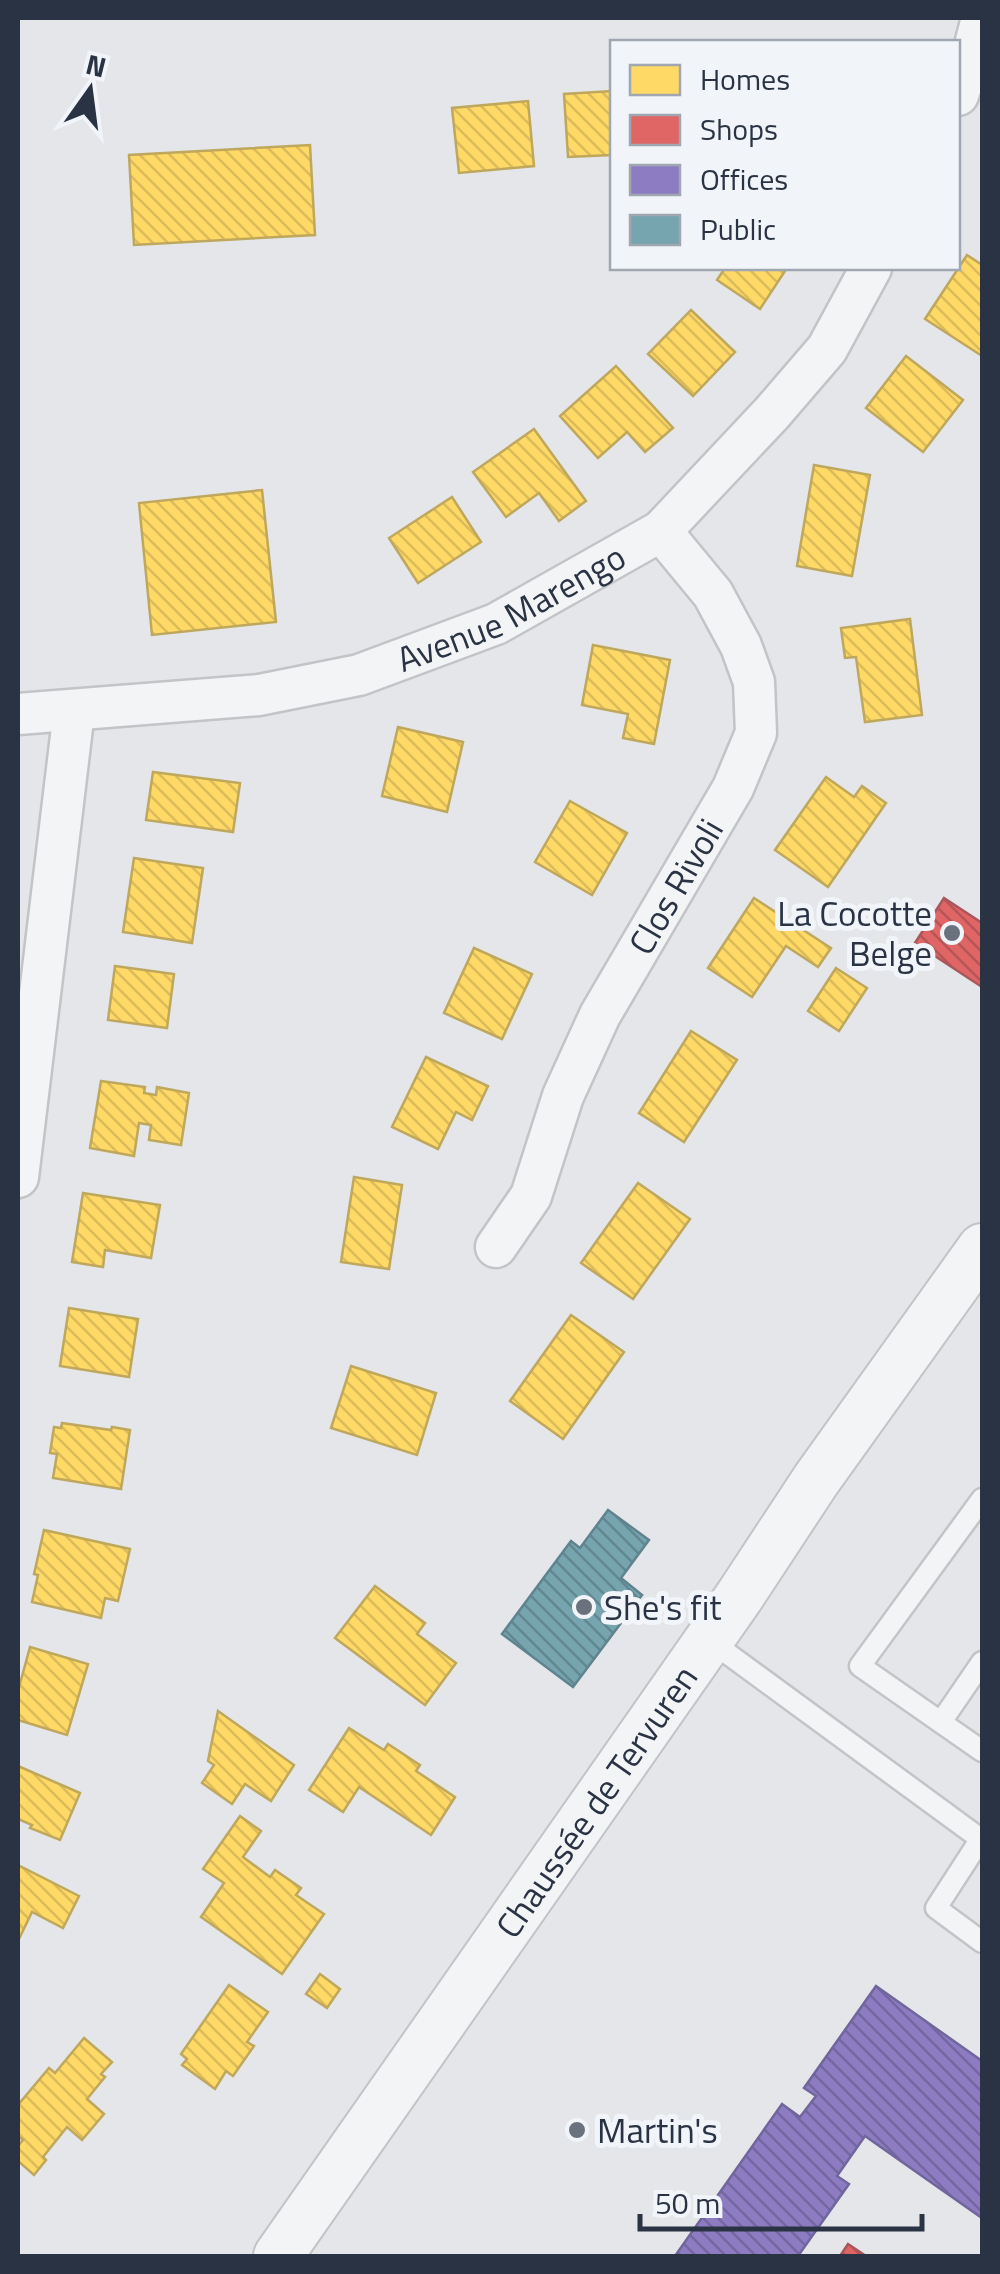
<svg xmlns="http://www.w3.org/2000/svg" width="1000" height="2274" viewBox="0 0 1000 2274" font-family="'Titillium Web',sans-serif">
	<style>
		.homes { fill: url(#homes-back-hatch); stroke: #bfa75c; stroke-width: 2.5 }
		.shops { fill: url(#shops-back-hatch); stroke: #a9575c; stroke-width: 2.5 }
		.offices { fill: url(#offices-back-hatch); stroke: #70669d; stroke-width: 2.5 }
		.public { fill: url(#public-back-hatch); stroke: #5f838f; stroke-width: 2.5 }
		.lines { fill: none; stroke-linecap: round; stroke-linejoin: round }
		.service-casing { stroke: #c2c4c7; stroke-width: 25 }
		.minor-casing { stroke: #c2c4c7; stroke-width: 45 }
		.tertiary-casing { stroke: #c2c4c7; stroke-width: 52 }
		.service { stroke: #f3f4f6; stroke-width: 20 }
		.minor { stroke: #f3f4f6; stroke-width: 40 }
		.tertiary { stroke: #f3f4f6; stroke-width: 48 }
		.poi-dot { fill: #6a727e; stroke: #f1f4f8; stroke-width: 4 }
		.labels { text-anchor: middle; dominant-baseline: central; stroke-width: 10; stroke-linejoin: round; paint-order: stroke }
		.street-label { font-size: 35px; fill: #293344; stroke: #f1f4f8 }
		.poi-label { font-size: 35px; fill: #293344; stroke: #f1f4f8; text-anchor: start }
	</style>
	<defs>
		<pattern id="homes-back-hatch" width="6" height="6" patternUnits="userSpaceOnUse" patternTransform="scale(2.5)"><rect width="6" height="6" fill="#ffd966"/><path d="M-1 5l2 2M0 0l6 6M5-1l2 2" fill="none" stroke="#dbbb5a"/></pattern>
		<pattern id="shops-back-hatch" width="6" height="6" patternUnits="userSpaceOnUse" patternTransform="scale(2.5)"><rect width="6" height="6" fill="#e06666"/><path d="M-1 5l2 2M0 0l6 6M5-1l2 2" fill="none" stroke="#b65556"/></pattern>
		<pattern id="offices-back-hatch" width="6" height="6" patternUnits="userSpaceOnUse" patternTransform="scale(2.5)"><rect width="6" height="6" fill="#8e7cc3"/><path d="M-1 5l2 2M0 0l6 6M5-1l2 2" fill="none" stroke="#7466a0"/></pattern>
		<pattern id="public-back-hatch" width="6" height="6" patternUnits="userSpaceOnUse" patternTransform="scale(2.5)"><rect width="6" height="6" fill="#76a5af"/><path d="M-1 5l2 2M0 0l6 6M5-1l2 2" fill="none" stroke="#618790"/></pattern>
	</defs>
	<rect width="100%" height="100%" fill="#e4e6e9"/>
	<g class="homes">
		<polygon points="612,91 612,155 568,157 564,94"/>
		<polygon points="528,101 534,166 459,173 452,108"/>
		<polygon points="310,145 315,235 134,245 129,155"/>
		<polygon points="967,255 982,265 982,356 925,319"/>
		<polygon points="725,268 787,268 760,309 717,280"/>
		<polygon points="691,310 735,352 693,396 648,354"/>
		<polygon points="906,356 963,400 923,452 866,408"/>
		<polygon points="616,366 673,428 645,452 627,432 598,458 560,416"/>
		<polygon points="534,429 586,501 559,521 539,493 506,517 473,472"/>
		<polygon points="814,465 870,475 852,576 797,566"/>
		<polygon points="262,490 276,622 152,635 139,503"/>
		<polygon points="452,497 481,542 418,583 389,538"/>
		<polygon points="910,619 922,715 865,722 856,657 845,658 841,628"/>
		<polygon points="593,645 670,660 654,744 623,738 628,714 582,705"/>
		<polygon points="398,727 463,742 447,812 382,796"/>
		<polygon points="153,772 240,783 233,832 146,820"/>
		<polygon points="826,777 854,797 862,786 886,803 828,887 775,850"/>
		<polygon points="570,801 627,833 592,895 535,862"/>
		<polygon points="134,858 203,868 192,943 123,932"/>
		<polygon points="754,898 831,948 818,967 786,946 752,997 708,968"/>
		<polygon points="474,948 532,974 502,1039 444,1013"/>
		<polygon points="115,966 174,974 167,1028 108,1020"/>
		<polygon points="836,968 867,988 839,1031 808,1011"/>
		<polygon points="691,1031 737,1060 684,1142 639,1113"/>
		<polygon points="426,1057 488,1086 472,1120 456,1112 438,1149 392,1127"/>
		<polygon points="101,1081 145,1087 144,1093 156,1095 157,1087 189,1093 181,1145 149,1140 151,1125 139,1123 134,1156 90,1148"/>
		<polygon points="354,1177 402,1185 389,1269 341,1262"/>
		<polygon points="638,1183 690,1219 633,1299 581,1263"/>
		<polygon points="83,1193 160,1205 151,1258 105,1250 103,1267 72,1262"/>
		<polygon points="69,1308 138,1319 129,1377 60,1366"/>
		<polygon points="571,1315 624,1352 563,1439 510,1401"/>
		<polygon points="351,1366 436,1393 417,1455 331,1428"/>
		<polygon points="62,1423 111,1430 112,1427 130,1430 121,1489 53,1478 57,1454 50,1453 54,1427 61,1428"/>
		<polygon points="44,1530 130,1549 118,1601 105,1598 101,1618 32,1602 38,1575 34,1574"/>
		<polygon points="375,1586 425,1623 417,1634 456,1663 425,1705 335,1638"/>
		<polygon points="30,1647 88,1664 67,1735 18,1720 18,1691"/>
		<polygon points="218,1711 294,1765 271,1801 245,1784 232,1804 202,1783 214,1765 208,1761"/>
		<polygon points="349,1728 384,1750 388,1744 420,1765 416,1771 455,1797 431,1835 359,1787 343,1812 309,1790"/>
		<polygon points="18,1766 80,1793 60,1840 30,1828 32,1825 18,1819"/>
		<polygon points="240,1816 261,1831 243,1857 270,1877 275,1870 301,1888 296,1895 324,1914 282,1974 201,1917 224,1883 203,1869"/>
		<polygon points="18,1865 79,1896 63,1928 32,1912 18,1941"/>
		<polygon points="320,1974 340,1989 327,2008 306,1994"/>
		<polygon points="229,1985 268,2012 247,2042 254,2046 233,2076 226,2071 215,2089 182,2065 187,2059 181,2054"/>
		<polygon points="84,2038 112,2062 101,2074 105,2077 87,2099 104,2114 82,2140 67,2127 43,2157 46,2160 34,2175 18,2161 18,2146 23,2140 18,2136 18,2105 49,2068 55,2073"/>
	</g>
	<g class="shops">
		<polygon points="944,898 982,923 982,987 915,943"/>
		<polygon points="848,2244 866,2256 840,2256"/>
	</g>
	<polygon class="offices" points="876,1986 982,2061 982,2218 865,2136 837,2176 849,2184 798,2256 675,2256 782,2104 800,2117 816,2096 804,2088"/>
	<polygon class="public" points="608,1510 649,1540 621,1578 642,1595 573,1687 502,1634 571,1541 580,1548"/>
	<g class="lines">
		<g class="service-casing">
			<g id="service">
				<polyline points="982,1499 860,1666 982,1751"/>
				<polyline points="709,1640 982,1840"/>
				<polyline points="941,1722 982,1662"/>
				<polyline points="982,1837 936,1908 982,1942"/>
			</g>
		</g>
		<g class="minor-casing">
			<g id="minor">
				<polyline points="958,95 974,49 982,18"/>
				<path id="s1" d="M18,714L259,695L359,675L496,624L661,531L772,413L827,349L871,268"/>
				<polyline points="18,1177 74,711"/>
				<path id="s2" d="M496,1247L531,1196L563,1096L600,1015L733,788L756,733L754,682L741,646L713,594L661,531"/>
			</g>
		</g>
		<g class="tertiary-casing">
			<g id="tertiary">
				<path id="s3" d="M278,2256L739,1597L816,1480L982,1248"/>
			</g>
		</g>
		<use href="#service" class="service"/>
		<use href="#minor" class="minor"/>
		<use href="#tertiary" class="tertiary"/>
	</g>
	<g class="poi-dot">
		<circle cx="952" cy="933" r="10"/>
		<circle cx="584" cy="1607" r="10"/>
		<circle cx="577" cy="2130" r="10"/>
	</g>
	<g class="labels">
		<g class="street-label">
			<text stroke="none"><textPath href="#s1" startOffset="510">Avenue Marengo</textPath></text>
			<text stroke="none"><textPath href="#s2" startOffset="405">Clos Rivoli</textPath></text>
			<text stroke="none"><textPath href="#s3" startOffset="555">Chaussée de Tervuren</textPath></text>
		</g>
		<g class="poi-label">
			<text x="932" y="913" text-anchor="end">La Cocotte<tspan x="932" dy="40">Belge</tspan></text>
			<text x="604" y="1607">She's fit</text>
			<text x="597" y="2130">Martin's</text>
		</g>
	</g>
	<rect width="1000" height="2274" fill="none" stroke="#293344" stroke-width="40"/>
	<rect x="610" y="40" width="350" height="230" fill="#f1f4f8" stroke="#a1a7b0" stroke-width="2.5"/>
	<rect x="630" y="65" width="50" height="30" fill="#ffd966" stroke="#a1a7b0" stroke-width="2.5"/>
	<text x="700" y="90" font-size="30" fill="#293344">Homes</text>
	<rect x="630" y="115" width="50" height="30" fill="#e06666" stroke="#a1a7b0" stroke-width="2.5"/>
	<text x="700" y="140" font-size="30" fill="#293344">Shops</text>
	<rect x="630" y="165" width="50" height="30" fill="#8e7cc3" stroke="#a1a7b0" stroke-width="2.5"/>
	<text x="700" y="190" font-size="30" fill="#293344">Offices</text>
	<rect x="630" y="215" width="50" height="30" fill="#76a5af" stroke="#a1a7b0" stroke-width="2.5"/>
	<text x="700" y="240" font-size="30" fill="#293344">Public</text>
	<g transform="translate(90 90) rotate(14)" stroke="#f1f4f8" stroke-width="8" paint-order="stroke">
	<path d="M0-8L18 38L0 25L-18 38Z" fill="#293344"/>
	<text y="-15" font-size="28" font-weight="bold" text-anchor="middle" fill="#293344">N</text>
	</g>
	<path d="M640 2214v15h282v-15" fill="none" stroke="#293344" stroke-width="5"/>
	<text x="655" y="2214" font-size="30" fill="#293344" stroke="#f1f4f8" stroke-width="8" paint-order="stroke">50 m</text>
</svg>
